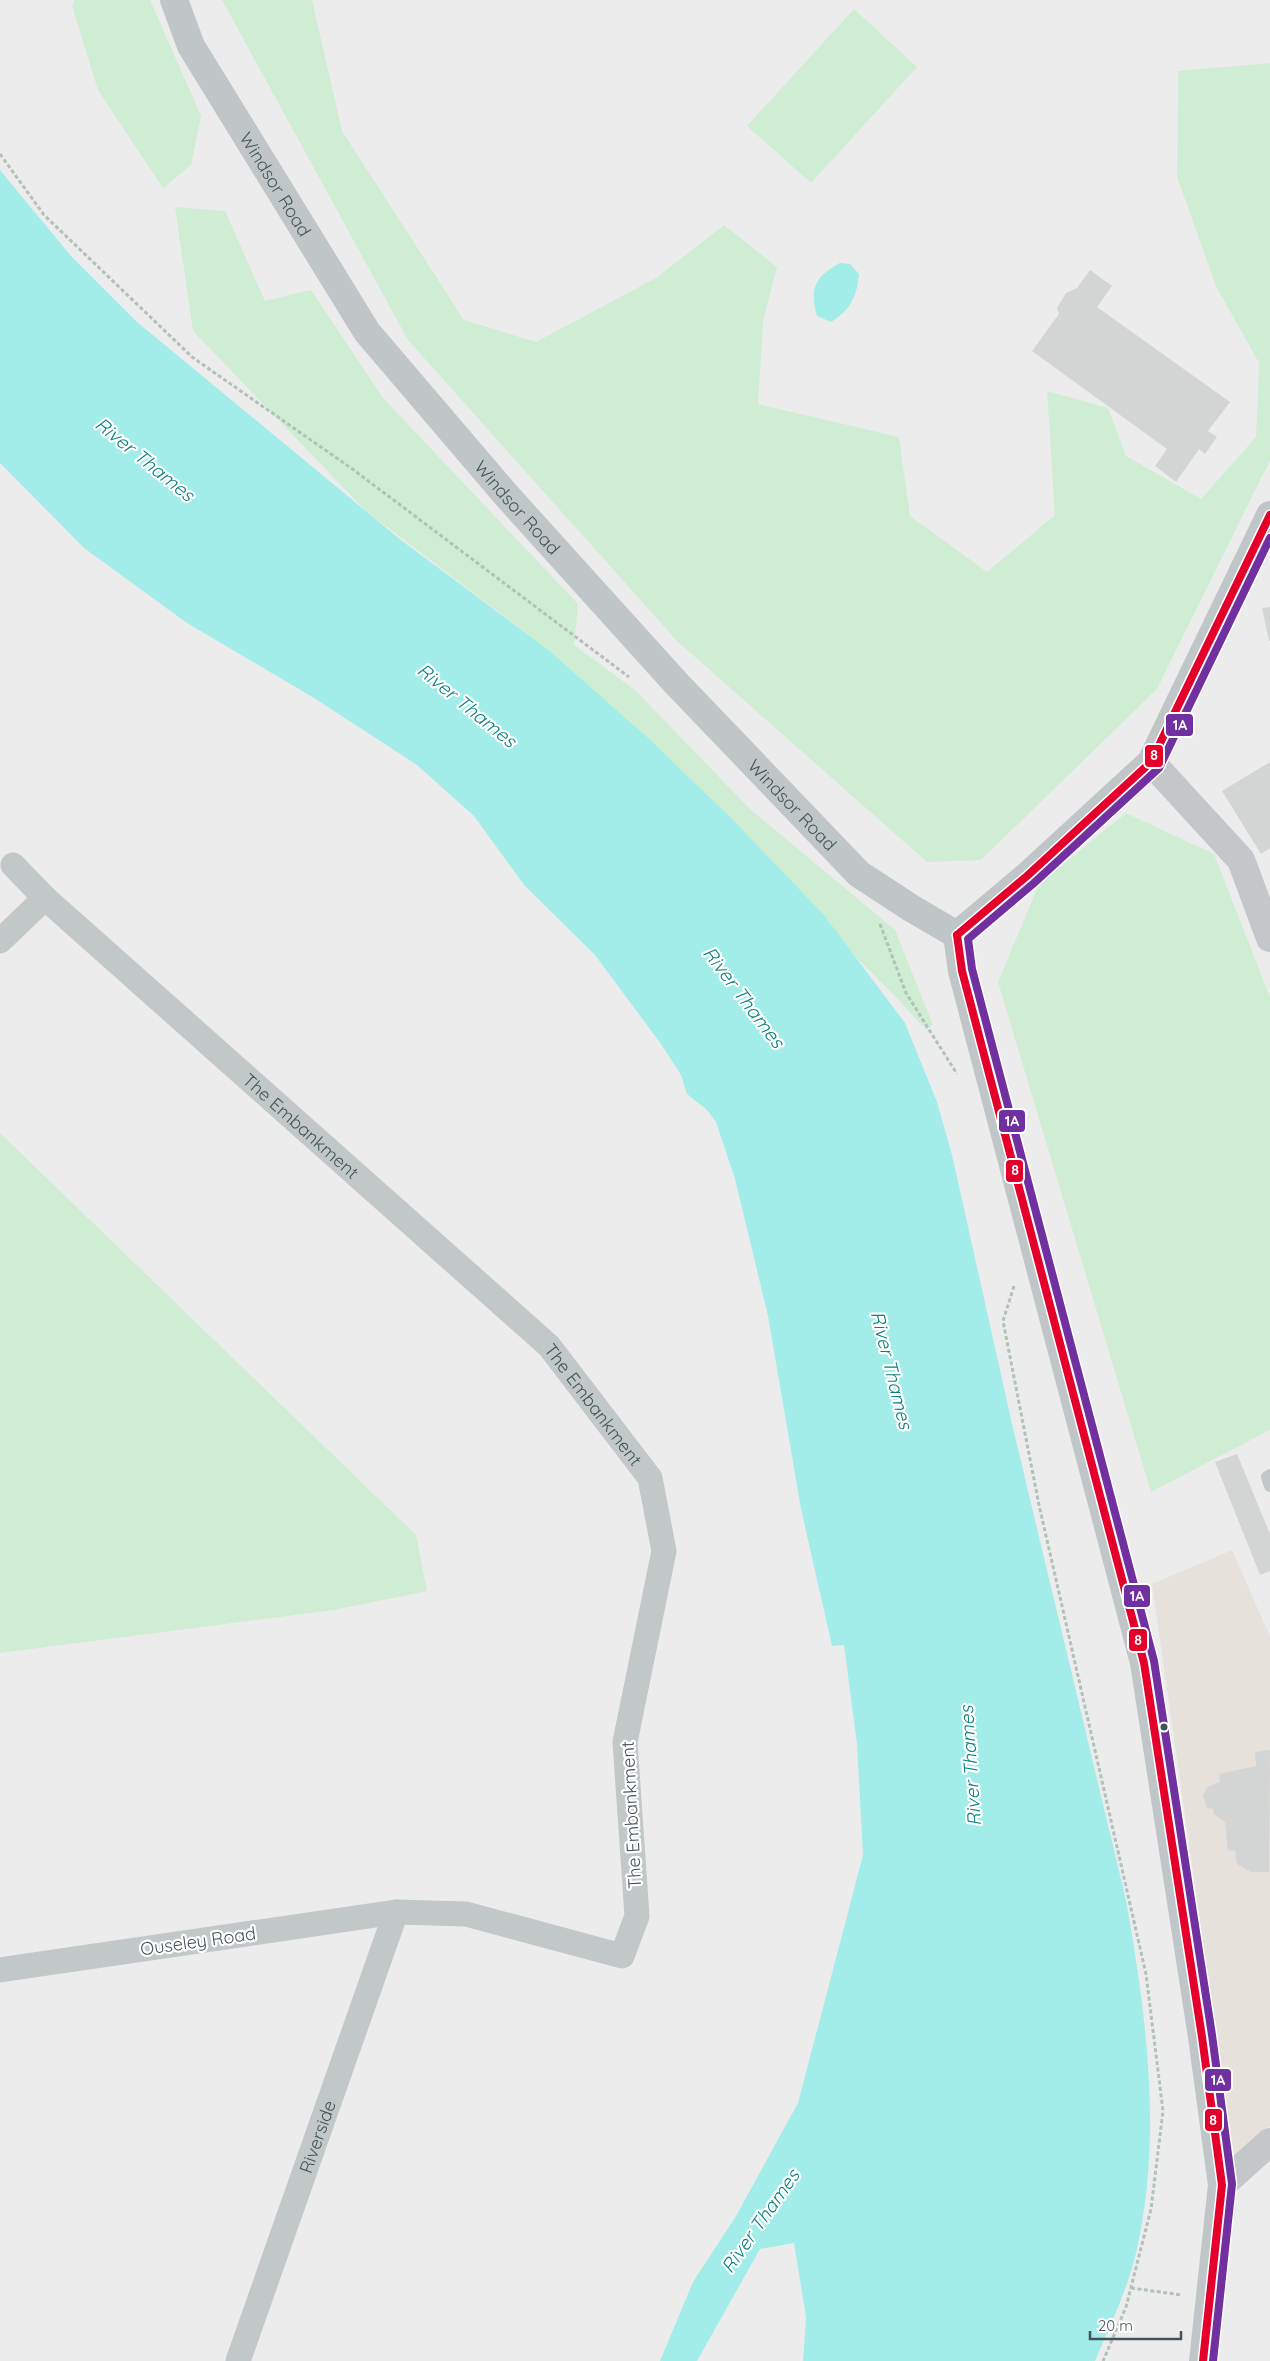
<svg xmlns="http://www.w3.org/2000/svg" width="1270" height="2361" viewBox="0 0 1270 2361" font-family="Quicksand,sans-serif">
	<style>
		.commercial { fill: #e7e1db }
		.green { fill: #cfedd3 }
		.water { fill: #a2edea }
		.building { fill: #d3d5d5 }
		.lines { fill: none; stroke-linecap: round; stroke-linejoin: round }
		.path { stroke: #b2c1b9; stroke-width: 3; stroke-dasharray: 4 2.5; stroke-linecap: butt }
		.lane { stroke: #c2c7c8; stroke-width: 12 }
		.street { stroke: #c2c7c8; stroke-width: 25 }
		.secondary { stroke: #c3c7c9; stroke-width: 28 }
		.primary { stroke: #c0c6c7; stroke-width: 28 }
		.bus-1-casing { stroke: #fff; stroke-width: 11 }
		.bus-2-casing { stroke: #fff; stroke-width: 11 }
		.bus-1 { stroke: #e4002b; stroke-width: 8 }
		.bus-2 { stroke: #7030a0; stroke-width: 8 }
		.bus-dot { fill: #435458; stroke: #fff; stroke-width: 2 }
		.labels { text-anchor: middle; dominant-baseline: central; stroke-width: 4.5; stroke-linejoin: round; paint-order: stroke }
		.street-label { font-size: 18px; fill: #435458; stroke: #fff }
		.water-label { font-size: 19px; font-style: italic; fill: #0b807d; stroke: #fff }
		.line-badge { stroke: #fff; stroke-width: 2 }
		.badge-label { font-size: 14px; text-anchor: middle; font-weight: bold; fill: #fff }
	</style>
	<rect width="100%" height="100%" fill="#edecec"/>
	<polygon class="commercial" points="1232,1550 1270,1637 1270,2126 1234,2160 1152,1584"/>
	<g class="green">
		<polygon points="74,0 150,0 201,116 191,165 163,188 98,90 72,6"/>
		<polygon points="222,0 312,0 342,131 464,320 536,342 656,278 724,225 777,267 763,322 758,404 899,437 910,516 987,572 1055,515 1047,391 1108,408 1126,456 1201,499 1256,437 1259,363 1216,286 1177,177 1178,71 1270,63 1270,460 1157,689 981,860 927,862 677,641 408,340"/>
		<polygon points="854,9 917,67 811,183 747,126"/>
		<polygon points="175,207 225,211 265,301 311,290 383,398 578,604 574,645 635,690 750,809 895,930 933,1025 926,1030 897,998 546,648 366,511 193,331"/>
		<polygon points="1126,813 1214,854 1270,997 1270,1430 1151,1492 998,982 1039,884"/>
		<polygon points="0,1133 416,1535 427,1591 334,1610 0,1653"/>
	</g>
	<g class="water">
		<path d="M0,170L71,256L137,322L401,540L546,648L647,737L731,818L824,915L905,1023L937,1102L952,1155L1013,1428L1126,1900C1146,2012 1162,2132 1138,2244C1130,2285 1111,2323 1095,2361H803L806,2317L794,2243L760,2249L697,2361H660L693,2282L736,2216L798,2103L863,1855L857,1744L844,1645L832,1646L801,1509L768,1316L735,1179L716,1122L707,1110L687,1094L681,1075L661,1044L595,955L525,886L474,816L417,765L314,698L187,623L84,548L0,463Z"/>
		<path d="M840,263L850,264L859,274C857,297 850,310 831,322L817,316C809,289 815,276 840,263Z"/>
	</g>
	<g class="building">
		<polygon points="1090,270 1112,286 1097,307 1230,402 1208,431 1217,437 1205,454 1199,449 1176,482 1155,466 1167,449 1032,351 1059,314 1057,308 1066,293 1077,288"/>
		<polygon points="1270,607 1270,641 1269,641 1262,608"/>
		<polygon points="1270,762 1270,848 1261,854 1222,791"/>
		<polygon points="1237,1454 1270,1534 1270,1571 1260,1575 1215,1462"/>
		<polygon points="1270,1750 1269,1872 1251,1872 1237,1864 1235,1851 1228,1850 1225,1822 1214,1814 1213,1809 1207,1808 1203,1796 1207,1787 1220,1782 1219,1774 1256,1766 1255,1752"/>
	</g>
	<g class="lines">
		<g class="path">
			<polyline points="0,154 44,215 192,357 351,468 629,677"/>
			<polyline points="880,924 906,993 957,1074"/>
			<polyline points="1014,1286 1003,1321 1039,1505 1146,1974 1163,2111 1151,2209 1126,2307 1103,2361"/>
			<polyline points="1131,2288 1182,2295"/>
		</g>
		<polyline class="lane" points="1270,1475 1267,1477 1270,1486"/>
		<g class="street">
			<polyline points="13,865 45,898"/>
			<path id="s1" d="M0,941L45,898L549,1346L650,1478L664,1551L625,1742L637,1916L622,1956L466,1914L396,1912L0,1970"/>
			<path id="s2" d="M238,2361L396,1912"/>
		</g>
		<g class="secondary">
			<polyline points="1151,762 1241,860 1270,938"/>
			<polyline points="1222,2185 1270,2142"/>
		</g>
		<g class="primary">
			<path id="s3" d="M174,0L191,46L367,332L507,496L676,683L859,874L911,908L957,935"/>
			<polyline points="957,935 962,971 1144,1663 1202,2037 1222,2185 1203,2361"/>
			<polyline points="957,935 1027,876 1151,762 1270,515"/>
		</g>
		<g class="bus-1-casing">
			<g id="bus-1">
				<polyline points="957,935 962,971 1144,1663 1202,2037 1222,2185 1203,2361"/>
				<polyline points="957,935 1027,876 1151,762 1270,515"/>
			</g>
		</g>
		<g class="bus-2-casing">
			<polyline id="bus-2" points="1213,2361 1232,2184 1212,2035 1154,1661 972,969 968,939 1034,883 1159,768 1270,538"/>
		</g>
		<use href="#bus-1" class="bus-1"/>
		<use href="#bus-2" class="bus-2"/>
	</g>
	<circle class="bus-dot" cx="1164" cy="1727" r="4.5"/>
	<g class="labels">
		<g class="street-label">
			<text stroke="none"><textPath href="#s3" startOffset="211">Windsor Road</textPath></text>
			<text stroke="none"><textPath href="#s3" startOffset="616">Windsor Road</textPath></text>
			<text stroke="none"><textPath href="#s3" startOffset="1021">Windsor Road</textPath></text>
			<text stroke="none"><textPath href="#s1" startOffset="405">The Embankment</textPath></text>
			<text stroke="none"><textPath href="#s1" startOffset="810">The Embankment</textPath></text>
			<text transform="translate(631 1815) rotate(-93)">The Embankment</text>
			<text transform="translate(198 1941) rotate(-8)">Ouseley Road</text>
			<text stroke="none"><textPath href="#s2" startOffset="238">Riverside</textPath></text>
		</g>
		<g class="water-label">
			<text transform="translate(145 459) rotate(39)">River Thames</text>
			<text transform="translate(467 705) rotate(39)">River Thames</text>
			<text transform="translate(744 997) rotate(53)">River Thames</text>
			<text transform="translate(892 1370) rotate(76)">River Thames</text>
			<text transform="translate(970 1766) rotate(-94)">River Thames</text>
			<text transform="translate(760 2221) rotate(-55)">River Thames</text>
		</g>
	</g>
	<g class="line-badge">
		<rect x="1165" y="713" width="29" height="24" rx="5" fill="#7030a0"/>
		<rect x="1144" y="744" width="20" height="24" rx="5" fill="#e4002b"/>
		<rect x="998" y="1109" width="28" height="24" rx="5" fill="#7030a0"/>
		<rect x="1005" y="1159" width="19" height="24" rx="5" fill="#e4002b"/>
		<rect x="1123" y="1584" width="28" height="24" rx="5" fill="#7030a0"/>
		<rect x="1128" y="1628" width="20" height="24" rx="5" fill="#e4002b"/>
		<rect x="1204" y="2068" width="28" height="24" rx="5" fill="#7030a0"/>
		<rect x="1204" y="2108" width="19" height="24" rx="5" fill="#e4002b"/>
	</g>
	<g class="badge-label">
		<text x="1180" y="730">1A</text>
		<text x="1154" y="760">8</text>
		<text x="1012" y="1126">1A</text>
		<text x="1015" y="1175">8</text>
		<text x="1137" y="1601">1A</text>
		<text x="1138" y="1645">8</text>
		<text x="1218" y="2085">1A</text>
		<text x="1213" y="2125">8</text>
	</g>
	<path d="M1090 2331v8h91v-8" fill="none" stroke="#435458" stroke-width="2.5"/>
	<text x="1098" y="2331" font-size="15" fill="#435458" stroke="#ffffff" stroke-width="4" paint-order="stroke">20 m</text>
</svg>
